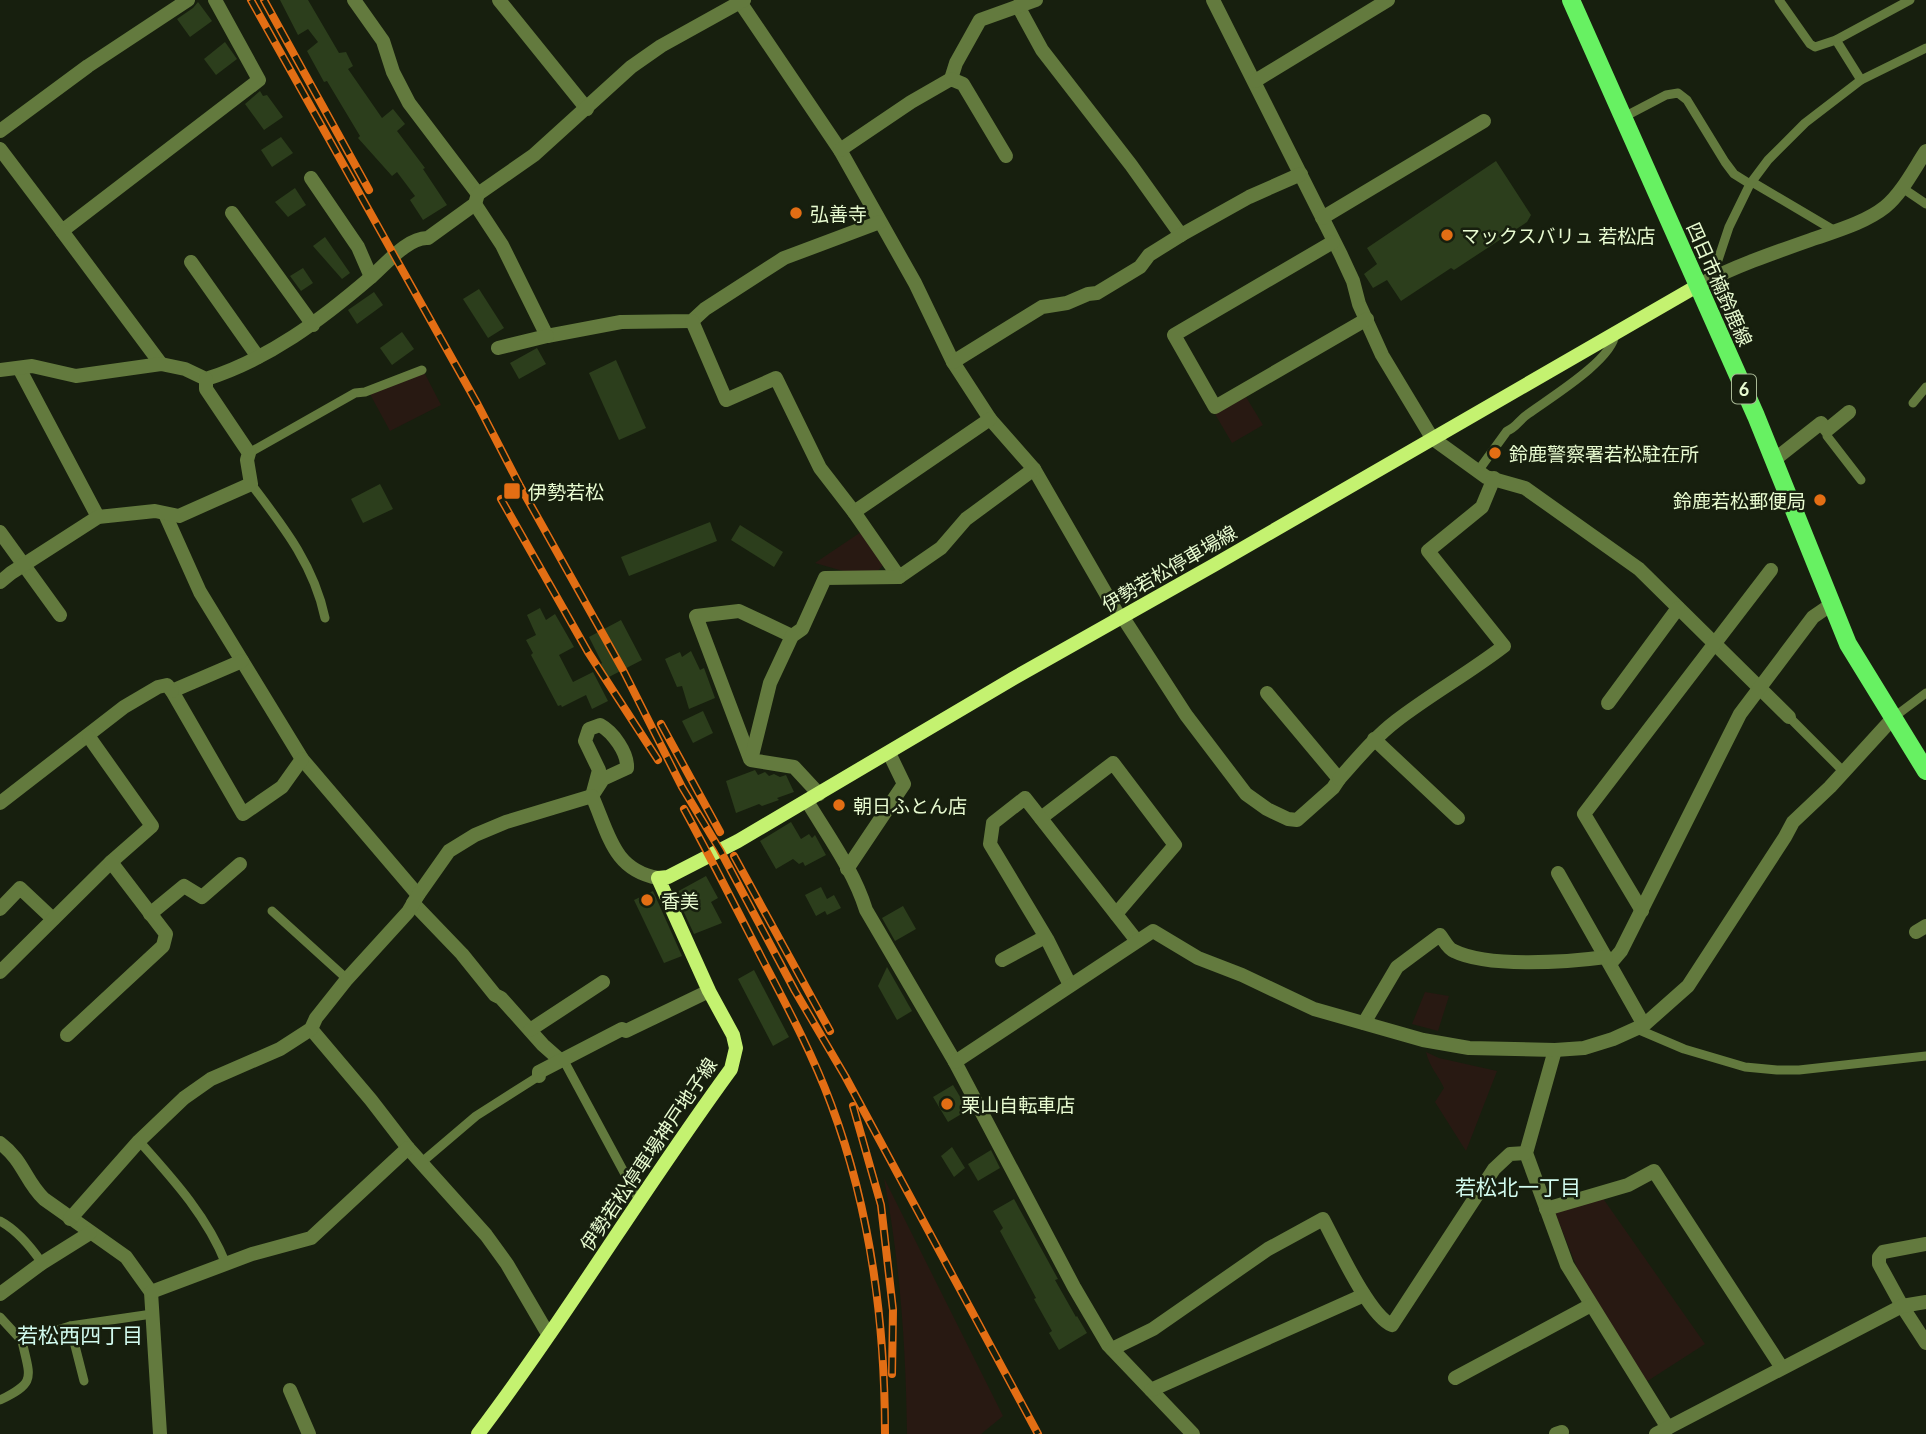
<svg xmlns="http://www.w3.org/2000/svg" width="1926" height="1434" viewBox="0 0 1926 1434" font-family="Lato,'Noto Sans JP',sans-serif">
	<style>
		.green { fill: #281912 }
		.building { fill: #2c3e1c }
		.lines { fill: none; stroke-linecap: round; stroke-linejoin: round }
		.service { stroke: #637a3e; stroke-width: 9 }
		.minor { stroke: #637a3e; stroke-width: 14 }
		.secondary { stroke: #c4f270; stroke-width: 14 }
		.primary { stroke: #67f162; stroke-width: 18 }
		.rail-casing { stroke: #e36e14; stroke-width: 8 }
		.rail { stroke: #171f0e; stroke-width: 5; stroke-dasharray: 16; stroke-linecap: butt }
		.poi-dot { fill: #e36e14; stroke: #171f0e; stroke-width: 2.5 }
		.labels { text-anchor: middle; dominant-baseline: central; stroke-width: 5; stroke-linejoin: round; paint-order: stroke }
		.shield { fill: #171f0e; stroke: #a9b996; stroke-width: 2 }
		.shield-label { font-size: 18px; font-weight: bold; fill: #e8fbd1 }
		.poi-label { font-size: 19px; fill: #e8fbd1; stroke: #171f0e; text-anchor: start }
		.street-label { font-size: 19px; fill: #e8fbd1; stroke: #171f0e }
		.neighbourhood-label { font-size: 21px; fill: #d2fbef; stroke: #171f0e }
	</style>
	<rect width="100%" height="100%" fill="#171f0e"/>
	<g class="green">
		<polygon points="424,372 441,405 390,431 370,394"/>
		<polygon points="1246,397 1263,425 1232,443 1215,414"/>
		<polygon points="861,532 883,565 877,572 843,571 815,563"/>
		<polygon points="1425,992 1449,996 1438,1031 1412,1024"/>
		<path d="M1426,1052L1439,1058L1497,1071L1466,1151L1435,1102L1444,1088C1438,1075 1429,1066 1426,1052Z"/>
		<path d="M884,1178L1003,1416L981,1434H907C906,1348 900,1263 884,1178Z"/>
		<polygon points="1602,1197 1705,1344 1646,1382 1578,1270 1554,1210"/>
	</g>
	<g class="building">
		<polygon points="280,0 308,0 339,53 346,52 353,66 348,69 382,118 393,109 405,124 397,131 425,168 423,169 447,205 423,220 410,200 415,196 397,172 392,176 358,138 360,136 327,81 324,82 307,51 318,42 308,29 298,35"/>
		<polygon points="198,2 212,21 190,37 177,19 193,8"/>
		<polygon points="225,42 237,59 216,75 204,59"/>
		<polygon points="260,91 263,96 267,95 283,117 264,130 245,104"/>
		<polygon points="281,137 293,153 272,167 261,150"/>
		<polygon points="1496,161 1531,215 1527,222 1454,270 1451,268 1401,301 1387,280 1373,288 1364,274 1377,264 1367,248"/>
		<polygon points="295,188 306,205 288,217 275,202"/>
		<polygon points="325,237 350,273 342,279 313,246"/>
		<polygon points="303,268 313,283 301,291 290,276"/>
		<polygon points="479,289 504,328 488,338 463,299"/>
		<polygon points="374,292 383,305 357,324 348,310"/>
		<polygon points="402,332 414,349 392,365 380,348"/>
		<polygon points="537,348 546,364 519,379 510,363"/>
		<polygon points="616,360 646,428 619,440 589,373"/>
		<polygon points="380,484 393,509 363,523 351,499"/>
		<polygon points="710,522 717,541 629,576 621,557"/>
		<polygon points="740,525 783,552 774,567 731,540"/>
		<polygon points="540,608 546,620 555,614 574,647 559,655 573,682 593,672 608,701 592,709 586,695 562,707 561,705 558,706 531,655 533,653 526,640 536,635 527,615"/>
		<polygon points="621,620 642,660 607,678 601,664 602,663 589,637"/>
		<polygon points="691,651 700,670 704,668 715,698 689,709 682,686 677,687 665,659 680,652 682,657"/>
		<polygon points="703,711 713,733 693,743 682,721"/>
		<polygon points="755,770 758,775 765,772 769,776 774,774 780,777 786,775 794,792 777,798 779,800 762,806 759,804 736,813 726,781"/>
		<polygon points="791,822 801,839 809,834 812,838 815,835 826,855 805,866 803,862 799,864 793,859 776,869 760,841"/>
		<polygon points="706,876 718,898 711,902 722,923 694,934 675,893"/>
		<polygon points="821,887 827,899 834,895 841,908 827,915 825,911 816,916 805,895"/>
		<polygon points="653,891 682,956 664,963 634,900"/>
		<polygon points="903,906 916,929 895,941 882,918"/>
		<polygon points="887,967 912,1011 897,1020 878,986"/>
		<polygon points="754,970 789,1037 773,1046 738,979"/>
		<polygon points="953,1085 968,1110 948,1122 933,1097"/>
		<polygon points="952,1147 965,1168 954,1177 941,1156"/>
		<polygon points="991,1150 1000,1168 978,1181 968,1164"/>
		<polygon points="1014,1199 1058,1279 1055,1280 1076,1317 1077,1316 1087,1333 1059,1350 1049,1333 1052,1331 1034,1299 1036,1298 1000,1231 1003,1228 993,1211"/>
	</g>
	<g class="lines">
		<g class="service">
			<polyline points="1779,0 1810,44 1815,47 1836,40 1910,0"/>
			<polyline points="1836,40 1861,80"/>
			<polyline points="1622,118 1666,95 1678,93 1687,100 1725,162 1734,174 1750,184"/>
			<polyline points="1752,182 1835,231"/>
			<polyline points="1901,187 1926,204"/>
			<polyline points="1712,278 1729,227 1750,184 1768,160 1805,123 1861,80 1926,48"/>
			<polyline points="1913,403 1926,387"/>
			<polyline points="1827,430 1827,436 1861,480"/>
			<polyline points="249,453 355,393 365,392 422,370"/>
			<path d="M1478,471L1507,431C1516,428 1520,419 1528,414C1548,399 1613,360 1615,334"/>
			<path d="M251,484C283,526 314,565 325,618"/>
			<polyline points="1789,717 1844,772"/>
			<polyline points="1894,717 1926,693"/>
			<polyline points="272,911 347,979"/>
			<polyline points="1637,1029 1684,1049 1745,1067 1777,1070 1799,1070 1926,1056"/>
			<polyline points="563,1059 639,1200"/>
			<path d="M139,1141C173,1179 207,1216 226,1264"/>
			<polyline points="422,1162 476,1116 539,1076"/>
			<path d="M0,1221C17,1230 31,1247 42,1263"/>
			<polyline points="0,1317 22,1341"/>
			<polyline points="70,1326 84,1381"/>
			<path d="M0,1400C37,1382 30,1378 22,1341L70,1326L152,1314"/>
		</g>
		<g class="minor">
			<polyline points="354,0 383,41 393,72 409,103 478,194"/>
			<polyline points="499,0 587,109"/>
			<polyline points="1213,0 1341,255 1353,281 1359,304 1382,355 1432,438 1486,477 1525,488 1639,569 1789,717"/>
			<polyline points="740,2 840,150 915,283 953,362 990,419 1034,469 1120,618"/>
			<polyline points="1018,6 1042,50 1131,165 1181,235"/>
			<polyline points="951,79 956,63 980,20 1036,0"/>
			<polyline points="1255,81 1388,0"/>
			<polyline points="0,131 88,66 188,0"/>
			<polyline points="0,149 62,231 259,80 215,0"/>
			<polyline points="840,150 911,102 951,79 963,84 1006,156"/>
			<polyline points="311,178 358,247 371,277"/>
			<polyline points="475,204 502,245 547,336 621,322 692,321 705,309 784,258 880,222"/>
			<polyline points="232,213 313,325"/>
			<polyline points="1322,218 1484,121"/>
			<polyline points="62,231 161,364"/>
			<polyline points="1333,242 1174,335 1215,407 1367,319"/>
			<polyline points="191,262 258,357"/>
			<path d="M1697,286C1735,266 1776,252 1816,238C1839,230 1866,222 1885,207C1902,193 1914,169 1926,151"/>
			<polyline points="692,321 726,400 776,378 820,468 854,512 990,419"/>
			<polyline points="498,348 547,336"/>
			<polyline points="953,362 1042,307 1067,303 1088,294 1097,293 1140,267 1149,255 1181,235 1249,197 1301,174"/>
			<polyline points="19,368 98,517"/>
			<path d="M0,370L32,366L76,376L161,364L185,369L206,379C269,359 321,320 371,277C386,264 408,237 428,238L475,204L478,194L534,155L631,67L661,46L744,0"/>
			<polyline points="1774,460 1821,423 1827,430 1849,412"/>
			<polyline points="854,512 899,577 941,548 966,519 1034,469"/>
			<polyline points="165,514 200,592 302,759 418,895"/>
			<polyline points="0,532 60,615"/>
			<polyline points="0,582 11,573 98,517 155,511 179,516 251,484 247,460 249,453 206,389 206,379"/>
			<polyline points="1122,616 1186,715 1246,794 1267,809 1288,819 1297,820 1333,788 1339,779 1267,693"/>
			<polyline points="242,661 172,691 243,814 282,787 302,759"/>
			<polyline points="1608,703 1678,608"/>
			<path d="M600,725C613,732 628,753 627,768L603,779L592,796L599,770L585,741L589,729Z"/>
			<polyline points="1374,739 1458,818"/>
			<polyline points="750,759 696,616 739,611 792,636"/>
			<path d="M1339,779C1357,759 1374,738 1396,721C1431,694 1469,673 1504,646L1428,551L1482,507L1494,478"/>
			<polyline points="819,794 794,767 751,760 770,683 792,636 802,629 825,578 899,577"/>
			<path d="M807,801C828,836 854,871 866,910L955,1062L1074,1287L1108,1345L1193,1434"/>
			<polyline points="0,803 124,707 158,687 167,685 172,691"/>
			<polyline points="1041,818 1113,763 1175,845 1116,914"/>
			<polyline points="847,869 904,784 889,753"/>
			<polyline points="1558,873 1644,1025"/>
			<polyline points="413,903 462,954 495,995 501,998 543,1045 560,1060"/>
			<polyline points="0,909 20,888 53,919"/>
			<polyline points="1642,911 1584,814 1771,570"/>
			<polyline points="150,914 184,886 202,897 240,864"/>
			<polyline points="1916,932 1926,926"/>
			<polyline points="1002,960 1045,937"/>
			<polyline points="1610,964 1621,951 1740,714 1813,617 1832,604"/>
			<polyline points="0,972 111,862 152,826 89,737"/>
			<polyline points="1070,985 1047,939 990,844 993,823 1025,798 1137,941"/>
			<path d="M1364,1023L1397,967L1440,935C1444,940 1448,949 1454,951C1488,968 1569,962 1606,957"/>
			<polyline points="311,1029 371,1100 408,1148 486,1235 507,1264 548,1334"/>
			<polyline points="530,1030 603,982"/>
			<polyline points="67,1035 163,946 166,934 111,862"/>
			<polyline points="1555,1050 1526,1153 1567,1265 1668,1428"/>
			<polyline points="955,1062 1153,931 1198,958 1242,975 1314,1009 1423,1040 1469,1048 1555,1050 1584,1048 1613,1039 1644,1025 1688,986 1785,837 1793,822 1830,787 1894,717"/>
			<polyline points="539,1076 539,1072 622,1029 626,1031 709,991"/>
			<path d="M0,1143C24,1161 25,1181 44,1199L126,1257L151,1292L160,1434"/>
			<polyline points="1546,1209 1628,1185 1654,1171 1782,1368"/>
			<path d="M70,1219L139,1141L184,1098L211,1079L280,1049L311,1029L316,1018L347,979L408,912L418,895L449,851L475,835L506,822L592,796C609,834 613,870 658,878"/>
			<polyline points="1926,1244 1883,1252 1879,1257 1879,1264 1902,1306 1926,1343"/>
			<polyline points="151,1292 252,1254 311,1238 408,1148"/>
			<polyline points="0,1294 42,1263 90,1233"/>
			<path d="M1112,1349L1153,1329L1268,1249L1323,1219C1336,1243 1369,1316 1392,1325L1494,1169L1510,1154L1526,1153"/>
			<polyline points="1455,1378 1591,1305"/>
			<polyline points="290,1390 309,1434"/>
			<polyline points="1151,1390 1364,1295"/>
			<polyline points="1556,1434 1562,1432"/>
			<polyline points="1656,1434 1902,1306 1926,1302"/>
		</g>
		<path class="secondary" d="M478,1434C567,1316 643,1189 731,1069L736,1048L733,1035L709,991L658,878L668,877L738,841L1014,678L1214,565L1697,286"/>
		<polyline class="primary" points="1571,0 1756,416 1848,644 1926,771"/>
		<g class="rail-casing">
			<g id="rail">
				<polyline points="251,0 478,405 520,486 623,670 682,787 720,850 795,991 845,1076 1038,1434"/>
				<polyline points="264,0 369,190"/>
				<polyline points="501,499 588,652 658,760"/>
				<polyline points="661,724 720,832"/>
				<path d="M684,809C713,862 740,916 768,970C791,1014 814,1058 831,1104C870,1208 885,1324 885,1434"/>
				<polyline points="734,856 830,1031"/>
				<polyline points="853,1106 881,1205 893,1310 892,1374"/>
			</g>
		</g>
		<use href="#rail" class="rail"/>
	</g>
	<g class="poi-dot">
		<circle cx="796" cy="213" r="7"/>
		<circle cx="1447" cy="235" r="7"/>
		<circle cx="1495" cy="453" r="7"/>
		<rect x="503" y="482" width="18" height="18" rx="3.5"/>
		<circle cx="1820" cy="500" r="7"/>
		<circle cx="839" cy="805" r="7"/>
		<circle cx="647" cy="900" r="7"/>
		<circle cx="947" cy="1104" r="7"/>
	</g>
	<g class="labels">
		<rect class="shield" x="1732" y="374.5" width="24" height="29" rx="5"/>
		<g class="shield-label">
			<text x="1744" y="389">6</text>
		</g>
		<g class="poi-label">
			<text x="810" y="213">弘善寺</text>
			<text x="1461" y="235">マックスバリュ 若松店</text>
			<text x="1509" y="453">鈴鹿警察署若松駐在所</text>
			<text x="528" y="491">伊勢若松</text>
			<text x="1806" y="500" text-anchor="end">鈴鹿若松郵便局</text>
			<text x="853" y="805">朝日ふとん店</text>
			<text x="661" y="900">香美</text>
			<text x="961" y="1104">栗山自転車店</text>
		</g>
		<g class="street-label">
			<text transform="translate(1720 284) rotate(66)">四日市楠鈴鹿線</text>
			<text transform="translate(1169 568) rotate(-30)">伊勢若松停車場線</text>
			<text transform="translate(648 1154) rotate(-56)">伊勢若松停車場神戸地子線</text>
		</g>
		<g class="neighbourhood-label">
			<text x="1518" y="1186">若松北一丁目</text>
			<text x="80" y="1334">若松西四丁目</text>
		</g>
	</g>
</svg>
